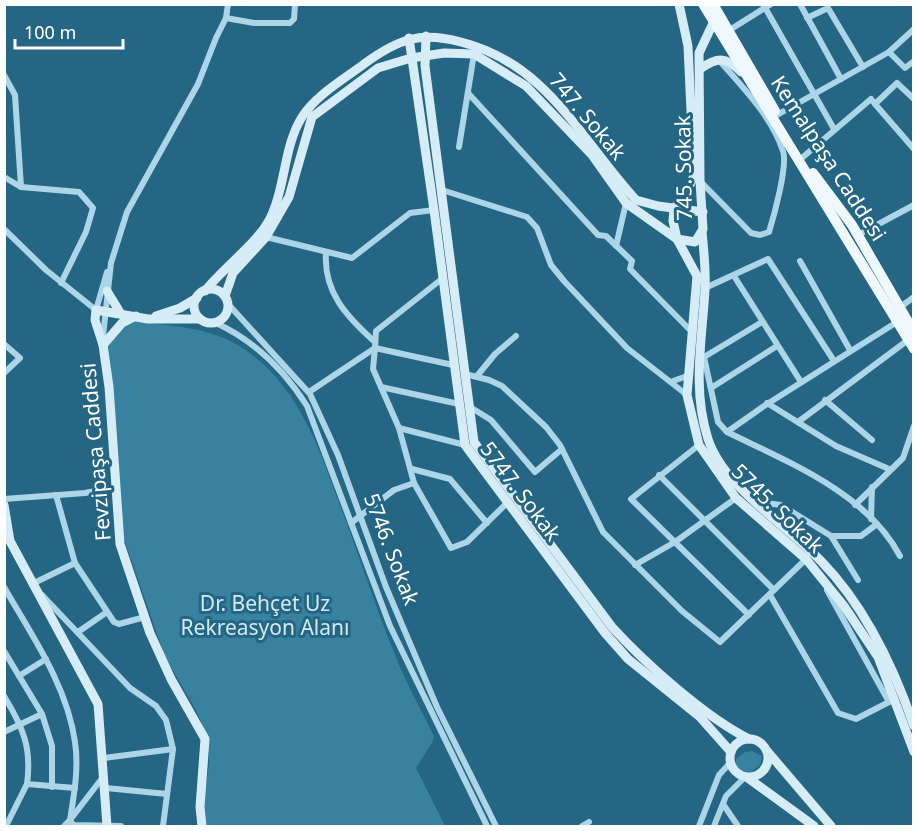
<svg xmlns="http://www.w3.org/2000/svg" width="918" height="831" viewBox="0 0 918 831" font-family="'Noto Sans',sans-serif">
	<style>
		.green { fill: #3882a0 }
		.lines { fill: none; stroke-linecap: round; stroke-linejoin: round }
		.street { stroke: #acd6e7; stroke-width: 6 }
		.secondary { stroke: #d6ecf6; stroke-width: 9 }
		.primary { stroke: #eef8fd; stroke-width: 10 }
		.labels { text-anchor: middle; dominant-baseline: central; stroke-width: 6; stroke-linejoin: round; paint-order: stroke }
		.street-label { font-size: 21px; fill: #fff; stroke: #246683 }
		.park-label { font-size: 21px; fill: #d0ebf6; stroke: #246683 }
	</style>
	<rect width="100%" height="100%" fill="#246683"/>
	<g class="green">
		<path d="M129,320C170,327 211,325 247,351C297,387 318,444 338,500C357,549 373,600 393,650C404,679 420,708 434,736L433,741L416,768L445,826H204L203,804L209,764V741L196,710L165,657L122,533L107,358L108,334Z"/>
		<polygon points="752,751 762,756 760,765 751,772 742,771 736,765 736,759 745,752"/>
	</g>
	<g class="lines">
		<g class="street">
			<polyline points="763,4 834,129"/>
			<polyline points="800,4 841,79"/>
			<polyline points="226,18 254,23 290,23 294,19 295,4"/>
			<polyline points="807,18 828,8 863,67"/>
			<polyline points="728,31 771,4"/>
			<polyline points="889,52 905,68 914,61"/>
			<polyline points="4,75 15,95 21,187 79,192 93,208 86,232 61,283"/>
			<polyline points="468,93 598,235 606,236 632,261 630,269 693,333"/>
			<polyline points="875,104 914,149"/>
			<polyline points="777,115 889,52 914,29"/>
			<polyline points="459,147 474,54"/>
			<polyline points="803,157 871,99 875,104 897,83 914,99"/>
			<polyline points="4,177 21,187"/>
			<path d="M700,181L751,233L760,235L769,232C774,216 788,165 783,151C771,115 742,87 719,60"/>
			<polyline points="442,190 527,217 537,228 551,265 564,281 627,348 687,395"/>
			<polyline points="4,229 46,270 96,310"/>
			<polyline points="858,235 914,205"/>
			<polyline points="266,237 352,258 410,213 434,210"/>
			<polyline points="616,246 626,203"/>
			<path d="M326,252C323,292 347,317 375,342"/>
			<polyline points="800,261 850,350"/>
			<polyline points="734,276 801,382"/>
			<polyline points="705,288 768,259 834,361"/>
			<polyline points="228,304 310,394 338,455 386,587 437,707 496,826"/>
			<polyline points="899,308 914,297"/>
			<polyline points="96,310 107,272"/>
			<path d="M216,323C255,341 284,370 307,406L390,626L487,826"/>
			<polyline points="103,336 111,263 127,212 198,84 216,38 226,18 228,4"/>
			<polyline points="4,344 20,358 4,373"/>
			<polyline points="700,356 704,357 718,422 727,432 764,406 897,322"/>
			<polyline points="704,357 762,322"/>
			<polyline points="453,365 375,348 373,369 399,428 414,483 451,548 467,542 507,503"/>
			<polyline points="465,374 489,380 502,386 546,427 560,445 603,532 682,611 720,642 806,559"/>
			<polyline points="477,376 495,354 516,336"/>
			<polyline points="673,381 690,375"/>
			<polyline points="381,387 459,404"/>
			<polyline points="711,388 777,346"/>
			<polyline points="309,392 375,348 376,331 443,278"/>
			<polyline points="825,400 872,440"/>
			<polyline points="767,403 836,446 889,469"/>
			<polyline points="470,407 491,420 535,472 562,449"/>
			<polyline points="798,422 908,340"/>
			<polyline points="399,428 465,445"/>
			<path d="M727,432C788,462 867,493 900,556"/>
			<polyline points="699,445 631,499 749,615"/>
			<polyline points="412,469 450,479 487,523"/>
			<polyline points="659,475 774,590"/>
			<polyline points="56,495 75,563 114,622 119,624 145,617"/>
			<polyline points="4,499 85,493 116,487"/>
			<polyline points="758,502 781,505 831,536 861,536 877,524"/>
			<polyline points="855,505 903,458 914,426"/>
			<polyline points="871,519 872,487"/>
			<polyline points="351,523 394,490 414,483"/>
			<polyline points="831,536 858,580"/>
			<polyline points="635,565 675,542 736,498"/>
			<polyline points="32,584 75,563"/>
			<path d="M4,587C32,636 67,685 75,742C79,768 74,795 70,820L64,826"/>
			<polyline points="827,590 889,702 892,701"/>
			<polyline points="42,595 130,688 156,706 166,720 173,749 163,826"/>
			<polyline points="770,595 838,713 856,719 889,702"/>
			<polyline points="78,632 107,612"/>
			<polyline points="4,651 42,714 52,746 52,787"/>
			<polyline points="19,676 46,659"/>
			<path d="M4,696C23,727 32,748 27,784L75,788"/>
			<polyline points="4,732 42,714"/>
			<polyline points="104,758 173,749"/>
			<polyline points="103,777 70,820 73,825 121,826"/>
			<polyline points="106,788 167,794"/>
			<polyline points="723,804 738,826"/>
			<polyline points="6,826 27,784"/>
			<polyline points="582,826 589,822"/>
			<polyline points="699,826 719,775 730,763"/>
			<polyline points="714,826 726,796 745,777"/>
		</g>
		<g class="secondary">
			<polyline points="679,4 688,46 694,176 686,193 674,209 673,221 677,239 697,276 687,395 699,445 736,498 806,559 844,606 878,657 914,752"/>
			<path d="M426,36L425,66L474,442L612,627C645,663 705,717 749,739"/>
			<polyline points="409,38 434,210 465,445 605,633 628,659 700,717 731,752"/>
			<path d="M700,69C717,57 726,56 741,72"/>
			<path d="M702,232C704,251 706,271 705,290C702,341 692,389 708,439C724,487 785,524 821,561C864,605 894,668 914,726"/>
			<circle cx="211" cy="306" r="17"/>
			<polyline points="107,291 121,314"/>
			<path d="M205,291C224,266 262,241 273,212C286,181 284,146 302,117C316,95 344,79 364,64C398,39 420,31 461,42C548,64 580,139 636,200L658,206L703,212"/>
			<polyline points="225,296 233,273 266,237 289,197 312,117 378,68 411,58 444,53 474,54 526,86 592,155 626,203 677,239 695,242 703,229 700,181 699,53 716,17"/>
			<polyline points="156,316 180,308 197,298"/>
			<polyline points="200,319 148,319 96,310 95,320 103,345 109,387 120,544 150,633 171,679 205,739 200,807 202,826"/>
			<polyline points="103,345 122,323 136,316"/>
			<polyline points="4,505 10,541 98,704 107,826"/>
			<circle cx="749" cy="758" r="19"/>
			<polyline points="767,751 831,826"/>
			<polyline points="748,778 814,826"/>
		</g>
		<g class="primary">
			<polyline points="703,4 914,349"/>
			<polyline points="713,4 775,111"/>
			<polyline points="813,173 852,225 914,332"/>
		</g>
	</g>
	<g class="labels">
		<g class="street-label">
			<text transform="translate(588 116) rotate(50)">747. Sokak</text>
			<text transform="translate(829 158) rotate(57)">Kemalpaşa Caddesi</text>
			<text transform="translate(683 168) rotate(-91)">745. Sokak</text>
			<text transform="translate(95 452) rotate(-95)">Fevzipaşa Caddesi</text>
			<text transform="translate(521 491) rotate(53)">5747. Sokak</text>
			<text transform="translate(778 508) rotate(44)">5745. Sokak</text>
			<text transform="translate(392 549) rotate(69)">5746. Sokak</text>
		</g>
		<g class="park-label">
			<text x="265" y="603">Dr. Behçet Uz<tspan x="265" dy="24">Rekreasyon Alanı</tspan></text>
		</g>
	</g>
	<rect width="918" height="831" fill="none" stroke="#ffffff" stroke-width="12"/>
	<path d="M15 39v9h108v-9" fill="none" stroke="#ffffff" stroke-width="3"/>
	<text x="24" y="39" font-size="18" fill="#ffffff" stroke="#246683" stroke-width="4.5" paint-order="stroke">100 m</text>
</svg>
